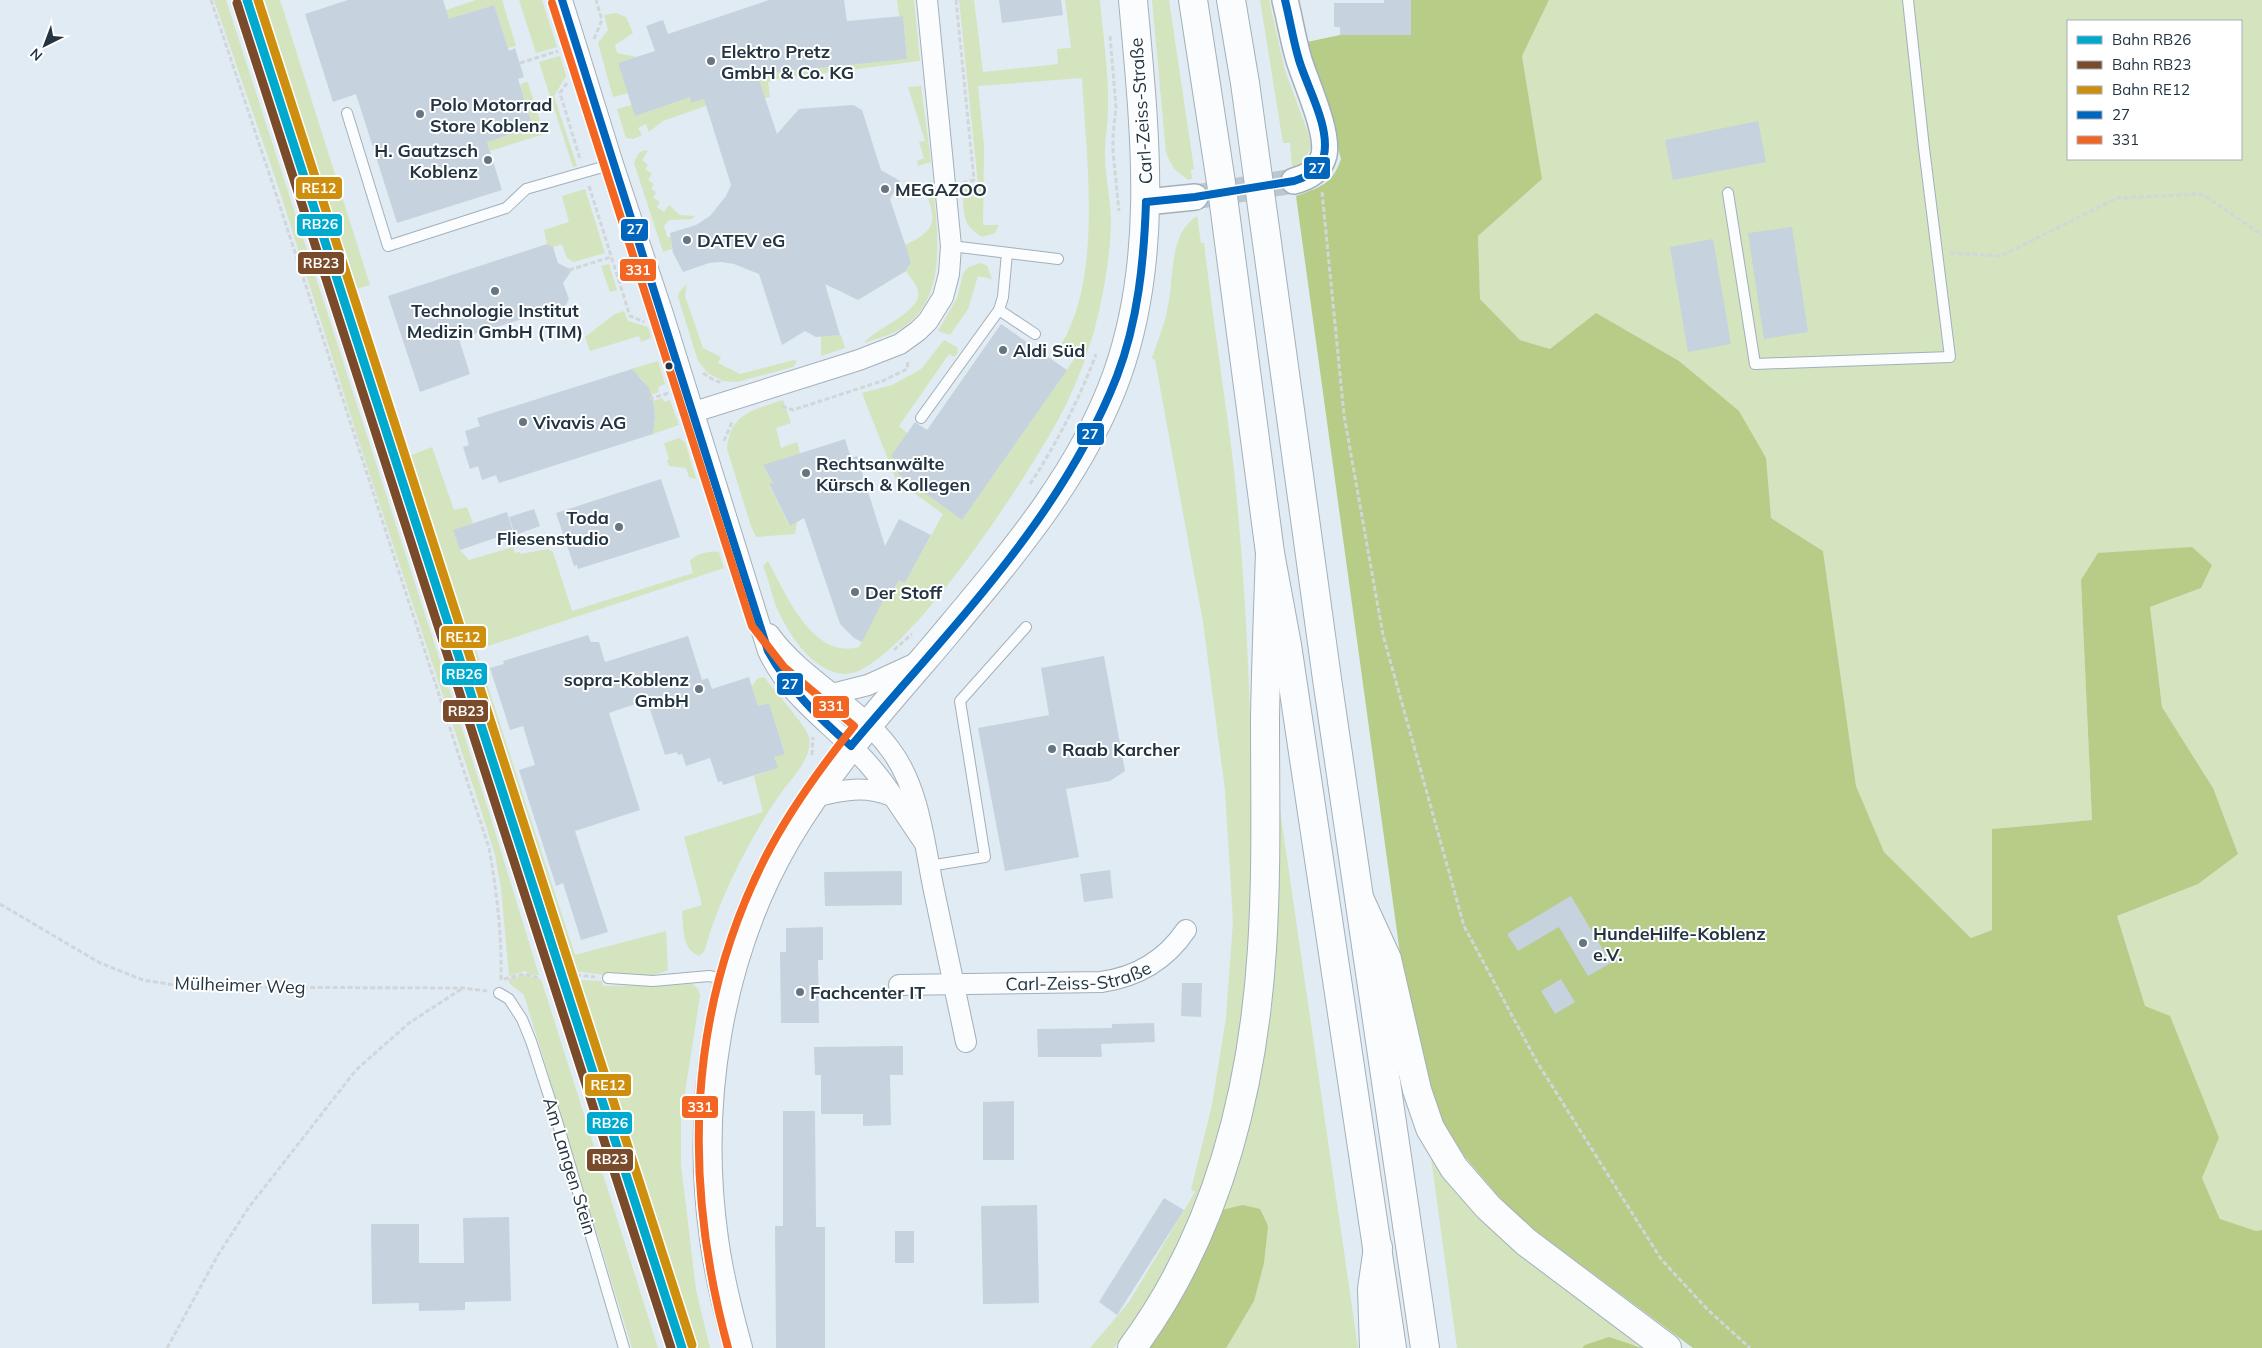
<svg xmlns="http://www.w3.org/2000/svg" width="2262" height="1348" viewBox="0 0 2262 1348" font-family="Mulish,sans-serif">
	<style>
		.green { fill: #d3e4be; fill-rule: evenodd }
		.forest { fill: #b7cc87 }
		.building { fill: #c6d2dd }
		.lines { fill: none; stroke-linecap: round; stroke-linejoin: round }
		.tertiary-tunnel { stroke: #bbc7d0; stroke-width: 25; stroke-dasharray: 25 12; stroke-linecap: butt }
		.service-casing { stroke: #a3b0ba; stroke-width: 12 }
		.minor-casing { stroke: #a3b0ba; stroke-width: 22 }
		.tertiary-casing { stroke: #a3b0ba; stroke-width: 28 }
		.secondary-casing { stroke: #a3b0ba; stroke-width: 30 }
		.trunk-casing { stroke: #a3b0ba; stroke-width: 30 }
		.motorway-casing { stroke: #a3b0ba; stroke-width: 30 }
		.path { stroke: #d3d6d9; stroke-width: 3; stroke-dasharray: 5 2.5; stroke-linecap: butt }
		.service { stroke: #fafcfd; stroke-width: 10 }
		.minor { stroke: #fafcfd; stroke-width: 20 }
		.tertiary { stroke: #fafcfd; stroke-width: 25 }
		.secondary { stroke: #fafcfd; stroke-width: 28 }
		.trunk { stroke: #fafcfd; stroke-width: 28 }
		.motorway { stroke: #fafcfd; stroke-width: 28 }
		.bus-1-casing { stroke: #fff; stroke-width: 11 }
		.bus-2-casing { stroke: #fff; stroke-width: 11 }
		.bus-1 { stroke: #0065bd; stroke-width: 8 }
		.bus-2 { stroke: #f26522; stroke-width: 8 }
		.rail-1-casing { stroke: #fff; stroke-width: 12 }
		.rail-2-casing { stroke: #fff; stroke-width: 12 }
		.rail-3-casing { stroke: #fff; stroke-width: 12 }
		.rail-1 { stroke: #00a9ce; stroke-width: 9 }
		.rail-2 { stroke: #7a4b2a; stroke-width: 9 }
		.rail-3 { stroke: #cd8f0d; stroke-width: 9 }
		.poi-dot { fill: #667580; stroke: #fff; stroke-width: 2 }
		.bus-dot { fill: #233542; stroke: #fff; stroke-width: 2 }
		.labels { text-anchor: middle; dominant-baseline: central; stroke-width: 4; stroke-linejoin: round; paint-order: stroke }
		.poi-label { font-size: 18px; font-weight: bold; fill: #233542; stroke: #fff; text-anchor: start }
		.street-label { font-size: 18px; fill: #233542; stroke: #fff }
		.line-badge { stroke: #fff; stroke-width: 2 }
		.badge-label { font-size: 14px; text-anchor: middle; font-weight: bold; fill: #fff }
	</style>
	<rect width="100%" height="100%" fill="#e1ebf3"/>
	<g class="green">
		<polygon points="214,0 226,0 489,812 539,975 531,975 525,971 509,976 501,888 495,855 481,810 361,448 279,189"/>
		<polygon points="262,0 280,0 370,285 356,289"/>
		<polygon points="476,0 502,0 516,46 508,48 494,5 461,15 463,22 451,25 446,10"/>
		<polygon points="519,0 542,0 557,47 536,53"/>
		<polygon points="897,0 914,0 920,61 777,79 768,82 770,97 765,98 756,88 663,121 649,132 646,124 638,128 642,135 633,139 626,138 617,109 631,105 689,95 692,103 768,77 765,67 907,59 903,16 899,16"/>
		<path d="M959,0H974L983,72L1058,64L1057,49L1071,48L1065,0H1100C1103,36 1109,73 1108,109C1108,126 1104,142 1105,159C1106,181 1111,202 1111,223C1110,259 1103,297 1094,331C1085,362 1073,392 1058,420C1032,469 899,677 844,674C812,672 787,632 776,606C771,593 769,579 763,566L768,561C785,592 812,660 859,647L885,597L889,598L899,580L905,583L943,514L896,480L862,393L892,385L921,369L944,340L957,347L958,352L954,357L949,354L899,426L907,433L903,465L897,473L962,520L1077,355L1062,343C1103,274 1086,156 1082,78L978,86L984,147L983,225H999L995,233L982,237C960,224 964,210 963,187L978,184Z"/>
		<polygon points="1152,0 1169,0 1194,169 1191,170 1192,179 1188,180 1174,169 1166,153"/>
		<polygon points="1260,0 1269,0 1285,70 1309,136 1311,147 1303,163 1292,168 1290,143 1283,143"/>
		<path d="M1549,0H2262V1230L2256,1231L2221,1220L2202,1178L2219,1138L2145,1006L2117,916L2198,884L2213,788L2162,707L2150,607L2201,588L2081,580L2092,820L1992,829V930L1971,938L1884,852L1856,786L1823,551L1771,518L1550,349L1520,340L1480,299L1478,236L1542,179L1522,56ZM2068,21H2241V159H2068Z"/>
		<polygon points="616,13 626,17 633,33 615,45 617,53 637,57 618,63 628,93 613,97 598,43 608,30 604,15"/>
		<polygon points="560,56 566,76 554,96 577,166 573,167 539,62"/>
		<polygon points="525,82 528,83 544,134 490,151 486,139 500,138 533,127 520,85"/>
		<polygon points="921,86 931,162 918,166 917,161 924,158 919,142 925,141 908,87"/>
		<polygon points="644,150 648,151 642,160 648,165 645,169 652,174 648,180 654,184 651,189 656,192 653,198 660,202 657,207 664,212 669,205 680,215 695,216 692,219 669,220 664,226 667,237 671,237 672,249 663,252 634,163 638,154"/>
		<path d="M930,181L933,183C937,231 950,303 897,331C887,336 875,339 864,343C875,328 923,312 918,291C917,285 910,277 906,271L911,262L905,245C939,229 936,220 924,187L925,183Z"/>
		<polygon points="585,189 605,253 574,262 567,258 562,244 553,247 547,244 544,230 569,222 562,196"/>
		<path d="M1197,216L1201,243H1204C1212,313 1223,383 1232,453C1242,540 1247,627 1250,714C1254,806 1255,897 1244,988C1237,1056 1227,1125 1203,1189C1181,1247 1151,1299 1114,1348H1090L1129,1302L1195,1192L1191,1190L1212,1105L1226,1018L1233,921L1225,790L1203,622L1155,360L1152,358C1158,341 1165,323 1168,306C1174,277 1169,233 1197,216Z"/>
		<polygon points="981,263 987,266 992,279 978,276 968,309 950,335 938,331 957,298 963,274 968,267"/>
		<polygon points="609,264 617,290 610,292 601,266"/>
		<polygon points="687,284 685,296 703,348 721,357 718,363 740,374 794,360 797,361 793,367 737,382 723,381 708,373 698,361 678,297 679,292"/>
		<polygon points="624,311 628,321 648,327 651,338 641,342 639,336 590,351 585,337 615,314"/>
		<polygon points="841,335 845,348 821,356 821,336"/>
		<polygon points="658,361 665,384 658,387 659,392 651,395 643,380 631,369"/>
		<polygon points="662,398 664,402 670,400 679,425 653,434 655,417 653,401"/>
		<path d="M783,400L791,423L776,428L781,448L797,442L800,453L763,466L773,483L769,485L789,525L797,522L795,534L756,537L751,526L727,449C730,413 753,410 783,400Z"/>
		<polygon points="679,438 685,442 696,479 689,477 686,468 669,466 667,460 669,459 664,443"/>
		<path d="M432,447L454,510L467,507L473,523L454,530L460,550L469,560L513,547L515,553L520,552L521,554L548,549L553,552L572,611L693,573L690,561C695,554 711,550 719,552L724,568L476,650L575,955L666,931L668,970C640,983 603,974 573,971L409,456Z"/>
		<path d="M764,677C773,689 807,727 809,737C813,756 794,776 783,790C753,832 718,899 705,950L700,956C681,950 684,928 682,911L702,905L684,837L763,812L754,776L777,768L774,757L785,753L769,703L758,706L752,686L757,679Z"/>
		<polygon points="1279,803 1358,1348 1226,1348 1254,1301 1268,1226 1222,1210"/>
		<polygon points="524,975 541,979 658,1348 632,1348 524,995 509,983 509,979"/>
		<polygon points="576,980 602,981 603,986 693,984 698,989 700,996 681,1118 681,1165 696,1290 710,1348 692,1348"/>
		<polygon points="1429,1143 1657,1348 1642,1348 1637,1345 1585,1345 1582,1348 1457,1348"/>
	</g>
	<g class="forest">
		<path d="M1411,0H1549L1522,56L1542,179L1478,236L1480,299L1520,340L1550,349L1596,313L1679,361L1739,411L1766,458L1771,518L1823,551L1856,786L1884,852L1971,938L1992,930V829L2092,820L2081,580L2098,553L2192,547L2212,565L2201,588L2150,607L2162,707L2213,788L2238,854L2198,884L2117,916L2145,1006L2170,1016L2219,1138L2202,1178L2220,1219L2256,1231L2262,1230V1348H1693L1533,1229L1498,1196L1465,1157L1443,1122L1429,1086L1405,990L1296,196C1320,187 1332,185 1341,159L1307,42L1340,35H1411Z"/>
		<path d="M1243,1205L1260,1209L1268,1226L1264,1263L1254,1301L1228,1345L1226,1348H1148C1180,1307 1203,1258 1222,1210Z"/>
		<polygon points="1609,1337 1642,1348 1582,1348 1585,1345"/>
	</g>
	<g class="building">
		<polygon points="348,0 443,0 449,19 494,5 509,51 515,48 524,77 518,79 533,127 487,142 502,190 397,223 356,94 333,102 305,14"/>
		<polygon points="769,0 844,0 847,21 903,16 907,59 767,73 768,77 759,80 777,134 799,109 853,105 862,110 881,170 900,181 890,199 911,262 906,271 858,300 825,284 840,335 816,337 805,331 782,345 759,274 734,264 721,262 709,263 683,272 673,253 670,233 696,225 710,216 726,196 731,185 704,99 691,103 690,97 635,116 618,63 655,51 646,26 663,20 668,34"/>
		<polygon points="999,0 1061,0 1063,15 1002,23"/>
		<polygon points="1384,0 1411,0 1411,35 1340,35 1340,27 1334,27 1334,3 1384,3"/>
		<polygon points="1758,121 1766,162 1673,180 1665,140"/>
		<polygon points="1792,227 1808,332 1764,339 1748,233"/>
		<polygon points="1713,239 1731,344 1688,352 1670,247"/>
		<polygon points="547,244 553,247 558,263 572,270 563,283 569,299 566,305 459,339 470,374 420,392 388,296"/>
		<polygon points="1001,324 1067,370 962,520 897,473 903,465 891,456 915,422 927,430"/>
		<polygon points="632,369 648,387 653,399 655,417 653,434 499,483 496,475 482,480 478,466 470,469 463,447 469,445 465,431 480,426 477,418"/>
		<polygon points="845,439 851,458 857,456 885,546 899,519 931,535 905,583 899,580 889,598 885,597 862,642 854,638 840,624 804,518 790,526 769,484 773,483 763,465"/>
		<polygon points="661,479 680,537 578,569 577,565 574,566 556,513"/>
		<polygon points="534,509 540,526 515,535 509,517"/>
		<polygon points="507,512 513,532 460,550 453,530"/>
		<polygon points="588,635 591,642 599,642 605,662 688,636 702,680 708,678 712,689 749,677 758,706 769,703 785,754 774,757 778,768 723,785 722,781 718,782 710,758 686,766 682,754 678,755 677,752 665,755 647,700 609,713 640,810 575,831 608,932 581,940 563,883 556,886 519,770 535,765 523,726 510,730 490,668 504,664 503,661"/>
		<polygon points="1104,656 1125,771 1110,781 1066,789 1079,857 1005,871 978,728 1049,715 1041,668"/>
		<polygon points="1110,870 1113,898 1084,902 1080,874"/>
		<polygon points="902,871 902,905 825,906 824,872"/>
		<polygon points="1571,896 1611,963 1588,976 1559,927 1518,951 1507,934"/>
		<polygon points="823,927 823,960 818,960 819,1023 781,1023 780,952 786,952 786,928"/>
		<polygon points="1561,979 1575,1002 1555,1014 1541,991"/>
		<polygon points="1182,983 1202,983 1201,1017 1181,1016"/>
		<polygon points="1154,1023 1155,1042 1101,1044 1102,1057 1038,1057 1037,1029 1112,1028 1112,1024"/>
		<polygon points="903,1046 903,1075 890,1075 891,1125 863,1126 863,1114 821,1114 821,1075 815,1075 814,1047"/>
		<polygon points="1014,1101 1014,1160 983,1160 983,1102"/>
		<polygon points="783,1111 815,1111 816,1227 825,1227 825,1348 776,1348 775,1226 783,1226"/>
		<polygon points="1164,1198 1184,1210 1117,1315 1099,1302"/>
		<polygon points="1037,1205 1039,1303 983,1304 981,1206"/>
		<polygon points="509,1217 511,1301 465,1302 465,1310 419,1311 419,1303 372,1304 371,1224 419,1224 419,1263 464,1263 463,1218"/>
		<rect x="895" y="1231" width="19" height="32"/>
	</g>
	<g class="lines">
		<polyline class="tertiary-tunnel" points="1195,197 1294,181"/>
		<g class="service-casing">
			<g id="service">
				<polyline points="347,113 388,246 506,208 526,189 613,164"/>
				<polyline points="1728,193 1755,364 1950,357 1924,148 1908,0"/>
				<polyline points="951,246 1058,259"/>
				<polyline points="1007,253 1003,297 999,310 1035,334"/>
				<polyline points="921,418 999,310"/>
				<polyline points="929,866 985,857 960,701 1026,627"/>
				<polyline points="608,978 653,981 709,976 729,980"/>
				<polyline points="499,993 509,999 522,1019 531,1041 557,1121 624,1348"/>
			</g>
		</g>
		<g class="minor-casing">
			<g id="minor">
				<path d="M562,0L613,164L663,314L768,651C789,696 825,719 858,753C884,779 903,812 924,842"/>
				<polyline points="694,412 859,360 900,344 918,331 928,321 943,297 949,274 951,246 927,0"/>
				<path d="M769,634C802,680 857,704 890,749C919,787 924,841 933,886C944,938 955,990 966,1042"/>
				<polyline points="832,694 868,685 916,663"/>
				<path d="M814,797C842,790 865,785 892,796"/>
				<path id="s1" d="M899,985L1101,982C1137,977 1165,961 1186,930"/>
			</g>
		</g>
		<g class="tertiary-casing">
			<g id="tertiary">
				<path d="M1285,0C1290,20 1293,40 1299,60C1306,83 1329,132 1324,155C1320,171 1308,177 1294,181"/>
				<polyline points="1146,202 1195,197"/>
			</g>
		</g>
		<g class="secondary-casing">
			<path id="secondary" d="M738,1348C728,1312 719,1276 714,1239C695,1104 718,956 787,838C827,770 880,710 932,650C1002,566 1080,479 1117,375C1160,254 1144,125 1133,0"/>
		</g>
		<g class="trunk-casing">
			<g id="trunk">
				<polyline points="1193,0 1222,189 1270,553 1287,645 1392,1348"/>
				<polyline points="1231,0 1245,83 1327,679 1425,1348"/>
			</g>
		</g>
		<g class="motorway-casing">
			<g id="motorway">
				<polyline points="1360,900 1387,959 1417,1090 1430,1128 1454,1168 1488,1207 1526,1242 1667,1348"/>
				<path d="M1132,1348C1217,1233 1253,1090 1262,949C1267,872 1265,795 1265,718C1266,663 1268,608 1270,553"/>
				<polyline points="1374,1348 1372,1289 1378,1247"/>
			</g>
		</g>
		<g class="path">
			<path d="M211,0L275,191L489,848C497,893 502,935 501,980"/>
			<polyline points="956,0 974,180 963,183"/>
			<polyline points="1110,36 1116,107 1113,135 1113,152 1119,211"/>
			<polyline points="594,39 602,20 596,0"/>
			<polyline points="520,63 558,51"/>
			<polyline points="567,83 560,93 580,159"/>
			<polyline points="589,186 630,316 644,322"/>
			<polyline points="1322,192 1344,415 1383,635 1464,926 1537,1062 1661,1259 1708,1310 1750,1348"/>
			<polyline points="1950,253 2001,256 2117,198 2202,194 2262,235"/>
			<polyline points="569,270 611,257"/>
			<polyline points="703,373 712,379 722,383"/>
			<polyline points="649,399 669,393"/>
			<polyline points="782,406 793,410 885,380 907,369 908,361"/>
			<polyline points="724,441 732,422"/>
			<path d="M1030,484C1057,443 1079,400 1096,354"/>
			<polyline points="894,650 912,634"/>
			<polyline points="812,755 813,737"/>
			<polyline points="0,904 100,963 143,980 187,987 463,988 487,991"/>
			<polyline points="576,975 595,977"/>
			<polyline points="504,979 524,974 539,978"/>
			<polyline points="167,1348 218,1255 249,1207 356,1070 409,1023 463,988"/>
		</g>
		<use href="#service" class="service"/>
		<use href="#minor" class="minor"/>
		<use href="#tertiary" class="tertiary"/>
		<use href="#secondary" class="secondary"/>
		<use href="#trunk" class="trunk"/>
		<use href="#motorway" class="motorway"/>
		<g class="bus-1-casing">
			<g id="bus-1">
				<path d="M562,0L768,651C789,689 819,718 851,746C948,630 1061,520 1117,376C1138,321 1144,261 1146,202"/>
				<path d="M1146,202L1195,197L1294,181C1307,177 1321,170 1324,155C1330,126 1307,87 1299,60C1293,40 1290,20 1285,0"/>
			</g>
		</g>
		<g class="bus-2-casing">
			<path id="bus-2" d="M552,3L752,626L784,667L854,726C821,767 789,811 765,858C686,1013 683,1183 728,1348"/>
		</g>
		<use href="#bus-1" class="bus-1"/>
		<use href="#bus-2" class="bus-2"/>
		<g class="rail-1-casing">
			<polyline id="rail-1" points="247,0 682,1348"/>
		</g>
		<g class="rail-2-casing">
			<polyline id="rail-2" points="237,3 671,1348"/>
		</g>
		<g class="rail-3-casing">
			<polyline id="rail-3" points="258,0 692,1345"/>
		</g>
		<use href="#rail-1" class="rail-1"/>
		<use href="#rail-2" class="rail-2"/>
		<use href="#rail-3" class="rail-3"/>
	</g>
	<g class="poi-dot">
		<circle cx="711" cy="61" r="5"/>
		<circle cx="420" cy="114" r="5"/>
		<circle cx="488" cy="160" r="5"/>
		<circle cx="885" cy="189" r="5"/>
		<circle cx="687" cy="240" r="5"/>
		<circle cx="495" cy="291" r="5"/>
		<circle cx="1003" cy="350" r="5"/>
		<circle cx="523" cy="422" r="5"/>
		<circle cx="806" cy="473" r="5"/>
		<circle cx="619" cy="527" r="5"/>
		<circle cx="855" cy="592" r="5"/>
		<circle cx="699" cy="689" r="5"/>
		<circle cx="1052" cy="749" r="5"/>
		<circle cx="1583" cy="943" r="5"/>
		<circle cx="800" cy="992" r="5"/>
	</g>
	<circle class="bus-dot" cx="669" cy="366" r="4.5"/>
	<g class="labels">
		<g class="poi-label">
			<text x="721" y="51">Elektro Pretz<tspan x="721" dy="21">GmbH &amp; Co. KG</tspan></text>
			<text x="430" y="104">Polo Motorrad<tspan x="430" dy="21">Store Koblenz</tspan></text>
			<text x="478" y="150" text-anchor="end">H. Gautzsch<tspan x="478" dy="21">Koblenz</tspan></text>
			<text x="895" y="189">MEGAZOO</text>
			<text x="697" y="240">DATEV eG</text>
			<text x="495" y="310" text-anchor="middle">Technologie Institut<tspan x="495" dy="21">Medizin GmbH (TIM)</tspan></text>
			<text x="1013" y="350">Aldi Süd</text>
			<text x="533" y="422">Vivavis AG</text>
			<text x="816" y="463">Rechtsanwälte<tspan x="816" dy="21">Kürsch &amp; Kollegen</tspan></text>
			<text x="609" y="517" text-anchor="end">Toda<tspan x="609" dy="21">Fliesenstudio</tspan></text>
			<text x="865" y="592">Der Stoff</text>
			<text x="689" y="679" text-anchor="end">sopra-Koblenz<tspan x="689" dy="21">GmbH</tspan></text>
			<text x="1062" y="749">Raab Karcher</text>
			<text x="1593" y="933">HundeHilfe-Koblenz<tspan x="1593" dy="21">e.V.</tspan></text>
			<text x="810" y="992">Fachcenter IT</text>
		</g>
		<g class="street-label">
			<text transform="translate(1141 111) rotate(-94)">Carl-Zeiss-Straße</text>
			<text stroke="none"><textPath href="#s1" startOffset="180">Carl-Zeiss-Straße</textPath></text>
			<text transform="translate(240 985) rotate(2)">Mülheimer Weg</text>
			<text transform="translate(570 1166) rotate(73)">Am Langen Stein</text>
		</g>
	</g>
	<g class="line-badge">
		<rect x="1303" y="156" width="28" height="24" rx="5" fill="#0065bd"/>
		<rect x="295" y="176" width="48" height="24" rx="5" fill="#cd8f0d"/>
		<rect x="296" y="213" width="47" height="24" rx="5" fill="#00a9ce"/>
		<rect x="620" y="218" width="29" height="24" rx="5" fill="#0065bd"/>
		<rect x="297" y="251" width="48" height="24" rx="5" fill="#7a4b2a"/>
		<rect x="619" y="258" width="38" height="24" rx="5" fill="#f26522"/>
		<rect x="1076" y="422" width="29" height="24" rx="5" fill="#0065bd"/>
		<rect x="440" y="625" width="47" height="24" rx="5" fill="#cd8f0d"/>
		<rect x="441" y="662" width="47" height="24" rx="5" fill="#00a9ce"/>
		<rect x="776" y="672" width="28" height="24" rx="5" fill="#0065bd"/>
		<rect x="812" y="695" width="38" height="24" rx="5" fill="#f26522"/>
		<rect x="442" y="699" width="47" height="24" rx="5" fill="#7a4b2a"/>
		<rect x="584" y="1073" width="48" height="24" rx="5" fill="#cd8f0d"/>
		<rect x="681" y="1095" width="38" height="24" rx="5" fill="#f26522"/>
		<rect x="586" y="1111" width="47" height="24" rx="5" fill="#00a9ce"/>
		<rect x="586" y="1148" width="48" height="24" rx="5" fill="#7a4b2a"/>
	</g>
	<g class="badge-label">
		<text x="1317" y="173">27</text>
		<text x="319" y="193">RE12</text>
		<text x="320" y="229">RB26</text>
		<text x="635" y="234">27</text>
		<text x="321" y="268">RB23</text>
		<text x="638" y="275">331</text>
		<text x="1090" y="439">27</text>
		<text x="463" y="642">RE12</text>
		<text x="464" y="679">RB26</text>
		<text x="790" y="689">27</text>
		<text x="831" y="711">331</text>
		<text x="466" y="716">RB23</text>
		<text x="608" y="1090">RE12</text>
		<text x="700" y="1112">331</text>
		<text x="610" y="1128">RB26</text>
		<text x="610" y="1164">RB23</text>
	</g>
	<rect x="2067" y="20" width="175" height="140" fill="#ffffff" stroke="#a7aeb3"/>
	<rect x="2077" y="36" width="25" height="8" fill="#00a9ce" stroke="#a7aeb3"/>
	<text x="2112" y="45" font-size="15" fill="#233542">Bahn RB26</text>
	<rect x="2077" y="61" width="25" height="8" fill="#7a4b2a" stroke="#a7aeb3"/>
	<text x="2112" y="70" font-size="15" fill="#233542">Bahn RB23</text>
	<rect x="2077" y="86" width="25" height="8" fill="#cd8f0d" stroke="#a7aeb3"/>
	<text x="2112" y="95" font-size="15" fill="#233542">Bahn RE12</text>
	<rect x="2077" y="111" width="25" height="8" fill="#0065bd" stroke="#a7aeb3"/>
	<text x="2112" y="120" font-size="15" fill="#233542">27</text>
	<rect x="2077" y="136" width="25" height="8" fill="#f26522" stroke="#a7aeb3"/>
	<text x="2112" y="145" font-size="15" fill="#233542">331</text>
	<g transform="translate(45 45) rotate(222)" stroke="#ffffff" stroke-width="4" paint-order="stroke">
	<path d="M0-4L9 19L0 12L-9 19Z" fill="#233542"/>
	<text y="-8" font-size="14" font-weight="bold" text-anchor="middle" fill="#233542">N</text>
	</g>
</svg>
